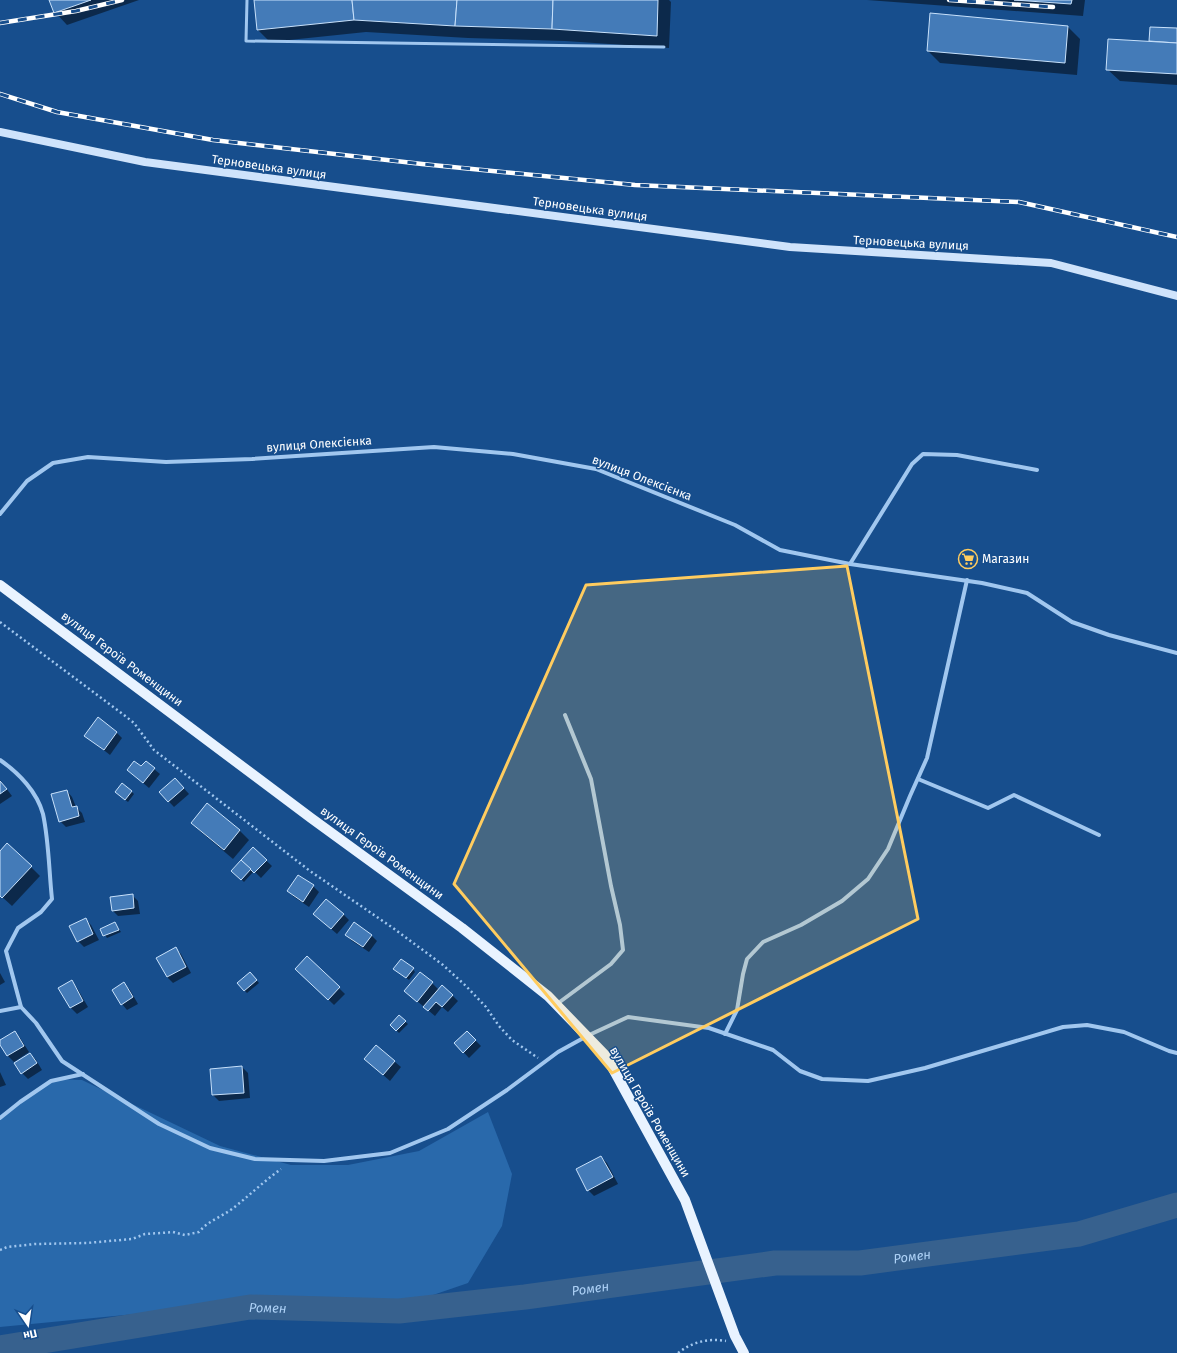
<svg xmlns="http://www.w3.org/2000/svg" width="1177" height="1353" viewBox="0 0 1177 1353" font-family="'Fira Sans',sans-serif">
	<style>
		.green { fill: #2969ab }
		.shadow { fill: #0007 }
		.lines { fill: none; stroke-linecap: round; stroke-linejoin: round }
		.river { stroke: #37618e; stroke-width: 25 }
		.building { fill: #447bb8; stroke: #c8e1fb }
		.path { stroke: #a1c7ef; stroke-width: 2.5; stroke-dasharray: 2 3; stroke-linecap: butt }
		.lane { stroke: #a1c7ef; stroke-width: 3 }
		.street { stroke: #a1c7ef; stroke-width: 4 }
		.secondary { stroke: #cfe3fb; stroke-width: 8 }
		.primary { stroke: #e9f3ff; stroke-width: 10 }
		.rail-casing { stroke: #fff; stroke-width: 4.5 }
		.rail { stroke: #174e8d; stroke-width: 3; stroke-dasharray: 9; stroke-linecap: butt }
		.marked { fill: #ffcc5f; fill-opacity: 0.2; stroke: #ffcc5f; stroke-width: 3; stroke-linejoin: round }
		.labels { text-anchor: middle; dominant-baseline: central; stroke-width: 3; stroke-linejoin: round; paint-order: stroke }
		.street-label { font-size: 12px; fill: #fff; stroke: #174e8d }
		.poi-label { font-size: 12px; fill: #fff; stroke: #174e8d; text-anchor: start }
		.water-label { font-size: 13px; font-style: italic; fill: #add1f6; stroke: #174e8d }
	</style>
	<rect width="100%" height="100%" fill="#174e8d"/>
	<polygon class="green" points="53,1079 82,1080 220,1146 291,1165 348,1165 419,1151 488,1112 512,1174 502,1226 468,1283 401,1306 319,1300 257,1298 177,1310 0,1327 0,1115"/>
	<g class="shadow">
		<polygon points="51,0 139,0 67,25 55,12"/>
		<polygon points="255,0 669,0 671,2 669,48 565,41 468,38 366,32 270,42 258,30"/>
		<polygon points="867,0 1085,0 1083,16"/>
		<polygon points="1068,27 1080,39 1077,75 940,63 928,51"/>
		<polygon points="1151,28 1177,29 1177,85 1120,81 1107,69 1150,42"/>
		<polygon points="116,732 122,738 110,755 86,736"/>
		<polygon points="141,768 154,769 160,774 149,788 128,770"/>
		<polygon points="0,780 12,796 0,804"/>
		<polygon points="181,785 189,794 174,807 160,792"/>
		<polygon points="67,791 72,797 76,807 82,813 85,822 66,827 60,821"/>
		<polygon points="131,791 134,794 128,802 119,795"/>
		<polygon points="208,805 240,831 249,840 233,859 201,832 192,823"/>
		<polygon points="253,848 272,866 261,878 254,871 244,882 232,870"/>
		<polygon points="0,853 31,867 40,876 12,906 0,895"/>
		<polygon points="313,886 319,892 309,907 294,897 288,891"/>
		<polygon points="132,895 138,901 140,914 118,916 112,910"/>
		<polygon points="314,914 343,914 349,920 337,934"/>
		<polygon points="85,919 91,925 99,940 84,947 78,941"/>
		<polygon points="115,923 121,932 107,938 101,929"/>
		<polygon points="346,935 371,935 377,941 369,952 352,941"/>
		<polygon points="175,948 181,954 191,973 173,983 167,977"/>
		<polygon points="307,957 345,994 334,1005 297,969"/>
		<polygon points="413,969 415,972 409,980 397,971"/>
		<polygon points="0,973 5,982 0,985"/>
		<polygon points="253,976 259,983 247,993 244,990"/>
		<polygon points="71,982 77,988 88,1007 77,1014 71,1008 60,988"/>
		<polygon points="432,983 439,990 452,995 458,1001 448,1012 442,1007 435,1016 405,991"/>
		<polygon points="124,984 130,990 138,1004 127,1010 122,1004"/>
		<polygon points="399,1016 408,1024 399,1033 391,1025"/>
		<polygon points="15,1032 20,1038 29,1052 14,1062 8,1056 0,1041"/>
		<polygon points="467,1032 481,1046 469,1058 455,1043"/>
		<polygon points="376,1046 401,1067 390,1081 365,1059"/>
		<polygon points="30,1054 36,1060 42,1070 28,1079 22,1073"/>
		<polygon points="242,1067 248,1073 250,1098 219,1101 213,1095"/>
		<polygon points="0,1072 6,1085 0,1087"/>
		<polygon points="601,1157 607,1163 618,1184 594,1196 588,1190"/>
	</g>
	<g class="lines">
		<path class="river" id="s1" d="M0,1348L250,1307L399,1311L525,1297L775,1263H860L1079,1234L1177,1205"/>
	</g>
	<g class="building">
		<polygon points="49,0 91,0 54,13"/>
		<polygon points="254,0 352,0 354,20 257,30"/>
		<polygon points="352,0 457,0 455,26 354,20"/>
		<polygon points="457,0 553,0 552,29 455,26"/>
		<polygon points="553,0 658,0 657,36 552,29"/>
		<polygon points="1014,0 1072,0 1071,4"/>
		<polygon points="930,13 1068,26 1065,63 927,51"/>
		<polygon points="1150,27 1177,28 1177,43 1149,41"/>
		<polygon points="1108,39 1177,43 1177,74 1106,70"/>
		<polygon points="98,717 117,732 104,750 84,736"/>
		<polygon points="134,761 141,766 146,761 155,768 143,783 127,770"/>
		<polygon points="175,778 184,788 168,802 159,792"/>
		<polygon points="0,781 7,789 0,794"/>
		<polygon points="122,783 132,791 125,800 115,792"/>
		<polygon points="67,790 72,807 77,806 79,816 59,822 51,794"/>
		<polygon points="207,803 240,830 224,850 191,823"/>
		<polygon points="7,843 32,866 2,898 0,896 0,851"/>
		<polygon points="253,847 267,860 254,873 241,860"/>
		<polygon points="241,860 251,869 241,880 231,871"/>
		<polygon points="298,875 314,885 303,902 287,891"/>
		<polygon points="133,894 134,908 112,911 110,897"/>
		<polygon points="326,899 344,914 331,929 313,914"/>
		<polygon points="86,918 93,934 77,942 69,926"/>
		<polygon points="115,922 119,930 103,936 100,929"/>
		<polygon points="354,922 372,935 363,947 345,935"/>
		<polygon points="176,947 186,967 167,977 156,958"/>
		<polygon points="307,956 340,987 328,1000 295,969"/>
		<polygon points="401,959 414,968 406,978 393,969"/>
		<polygon points="250,972 257,980 244,991 237,983"/>
		<polygon points="420,972 433,982 417,1002 404,991"/>
		<polygon points="72,980 83,1001 70,1008 58,988"/>
		<polygon points="124,982 133,997 121,1005 112,990"/>
		<polygon points="442,985 453,995 442,1007 436,1002 428,1011 423,1007"/>
		<polygon points="399,1015 406,1021 396,1031 390,1025"/>
		<polygon points="15,1031 24,1046 7,1056 0,1045 0,1040"/>
		<polygon points="467,1031 476,1040 463,1053 454,1043"/>
		<polygon points="376,1045 395,1061 383,1075 364,1059"/>
		<polygon points="30,1053 37,1063 21,1074 14,1063"/>
		<polygon points="242,1066 244,1093 212,1095 210,1069"/>
		<polygon points="601,1156 613,1177 587,1191 576,1169"/>
	</g>
	<g class="lines">
		<g class="path">
			<polyline points="0,622 124,715 134,723 154,750 310,871 393,928 443,965 466,986 486,1007 499,1026 512,1040 538,1058"/>
			<path d="M0,1250L7,1247L35,1244L87,1243L132,1239L145,1234L161,1233L173,1232L185,1235L199,1232C208,1221 221,1217 232,1209C249,1196 264,1181 281,1169"/>
			<path d="M678,1353C692,1342 708,1338 726,1341"/>
		</g>
		<polyline class="lane" points="247,0 246,41 664,47"/>
		<g class="street">
			<polyline points="0,514 27,481 53,463 88,457 166,462 252,459 434,447 513,454 596,469 735,525 780,550 850,564 982,583 1027,593 1072,622 1109,635 1177,653"/>
			<polyline points="850,564 912,464 923,454 957,455 1037,470"/>
			<path d="M0,760C19,773 37,792 43,814C49,842 49,872 52,899L41,912L18,928L6,951L21,1007"/>
			<polyline points="918,779 988,808 1014,795 1099,835"/>
			<polyline points="557,1004 611,964 623,950 620,925 611,886 591,779 565,715"/>
			<polyline points="0,1011 21,1007 36,1023 62,1061 159,1124 210,1148 255,1159 324,1161 390,1153 448,1129 507,1090 558,1052 587,1036 628,1017 709,1028 773,1050 800,1071 822,1079 868,1081 925,1068 1063,1027 1087,1025 1124,1032 1169,1051 1177,1053"/>
			<polyline points="725,1034 737,1010 743,974 747,959 763,942 801,925 842,901 868,879 888,849 910,796 927,758 967,580"/>
			<polyline points="0,1118 20,1102 51,1081 83,1074"/>
		</g>
		<polyline class="secondary" points="0,132 145,162 790,247 1051,263 1177,296"/>
		<polyline class="primary" points="0,585 311,818 462,928 548,996 606,1056 685,1200 735,1336 744,1353"/>
		<g class="rail-casing">
			<g id="rail">
				<polyline points="949,0 1053,7"/>
				<polyline points="0,23 76,11 122,0"/>
				<polyline points="0,94 57,112 213,140 422,164 635,185 1019,202 1177,237"/>
			</g>
		</g>
		<use href="#rail" class="rail"/>
	</g>
	<path class="marked" d="M847,566L918,919L612,1073L454,884L586,585Z"/>
	<defs>
		<g id="supermarket-ring" transform="scale(1)"><circle r="9.5" fill="#174e8d" stroke="#ffcc5f" stroke-width="1.5"/><path d="M-6-5.5h2.5l.6 2H6L4.5 2H-2.5L-4.4-4H-6ZM-1.5 3.2a1.3 1.3 0 1 0 .1 0ZM3 3.2a1.3 1.3 0 1 0 .1 0Z" fill="#ffcc5f"/></g>
	</defs>
	<g fill-rule="evenodd">
		<use href="#supermarket-ring" x="968" y="559"/>
	</g>
	<g class="labels">
		<g class="street-label">
			<text transform="translate(269 167) rotate(8)">Терновецька вулиця</text>
			<text transform="translate(590 209) rotate(8)">Терновецька вулиця</text>
			<text transform="translate(911 243) rotate(3)">Терновецька вулиця</text>
			<text transform="translate(319 444) rotate(-4)">вулиця Олексієнка</text>
			<text transform="translate(642 478) rotate(21)">вулиця Олексієнка</text>
			<text transform="translate(122 659) rotate(37)">вулиця Героїв Роменщини</text>
			<text transform="translate(382 853) rotate(36)">вулиця Героїв Роменщини</text>
			<text transform="translate(650 1112) rotate(60)">вулиця Героїв Роменщини</text>
		</g>
		<g class="poi-label">
			<text x="982" y="559">Магазин</text>
		</g>
		<g class="water-label">
			<text stroke="none"><textPath href="#s1" startOffset="919">Ромен</textPath></text>
			<text stroke="none"><textPath href="#s1" startOffset="595">Ромен</textPath></text>
			<text stroke="none"><textPath href="#s1" startOffset="271">Ромен</textPath></text>
		</g>
	</g>
	<g transform="translate(28 1325) rotate(167)" stroke="#174e8d" stroke-width="3" paint-order="stroke">
	<path d="M0-3L7 15L0 10L-7 15Z" fill="#ffffff"/>
	<text y="-6" font-size="11" font-weight="bold" text-anchor="middle" fill="#ffffff">Пн</text>
	</g>
</svg>
